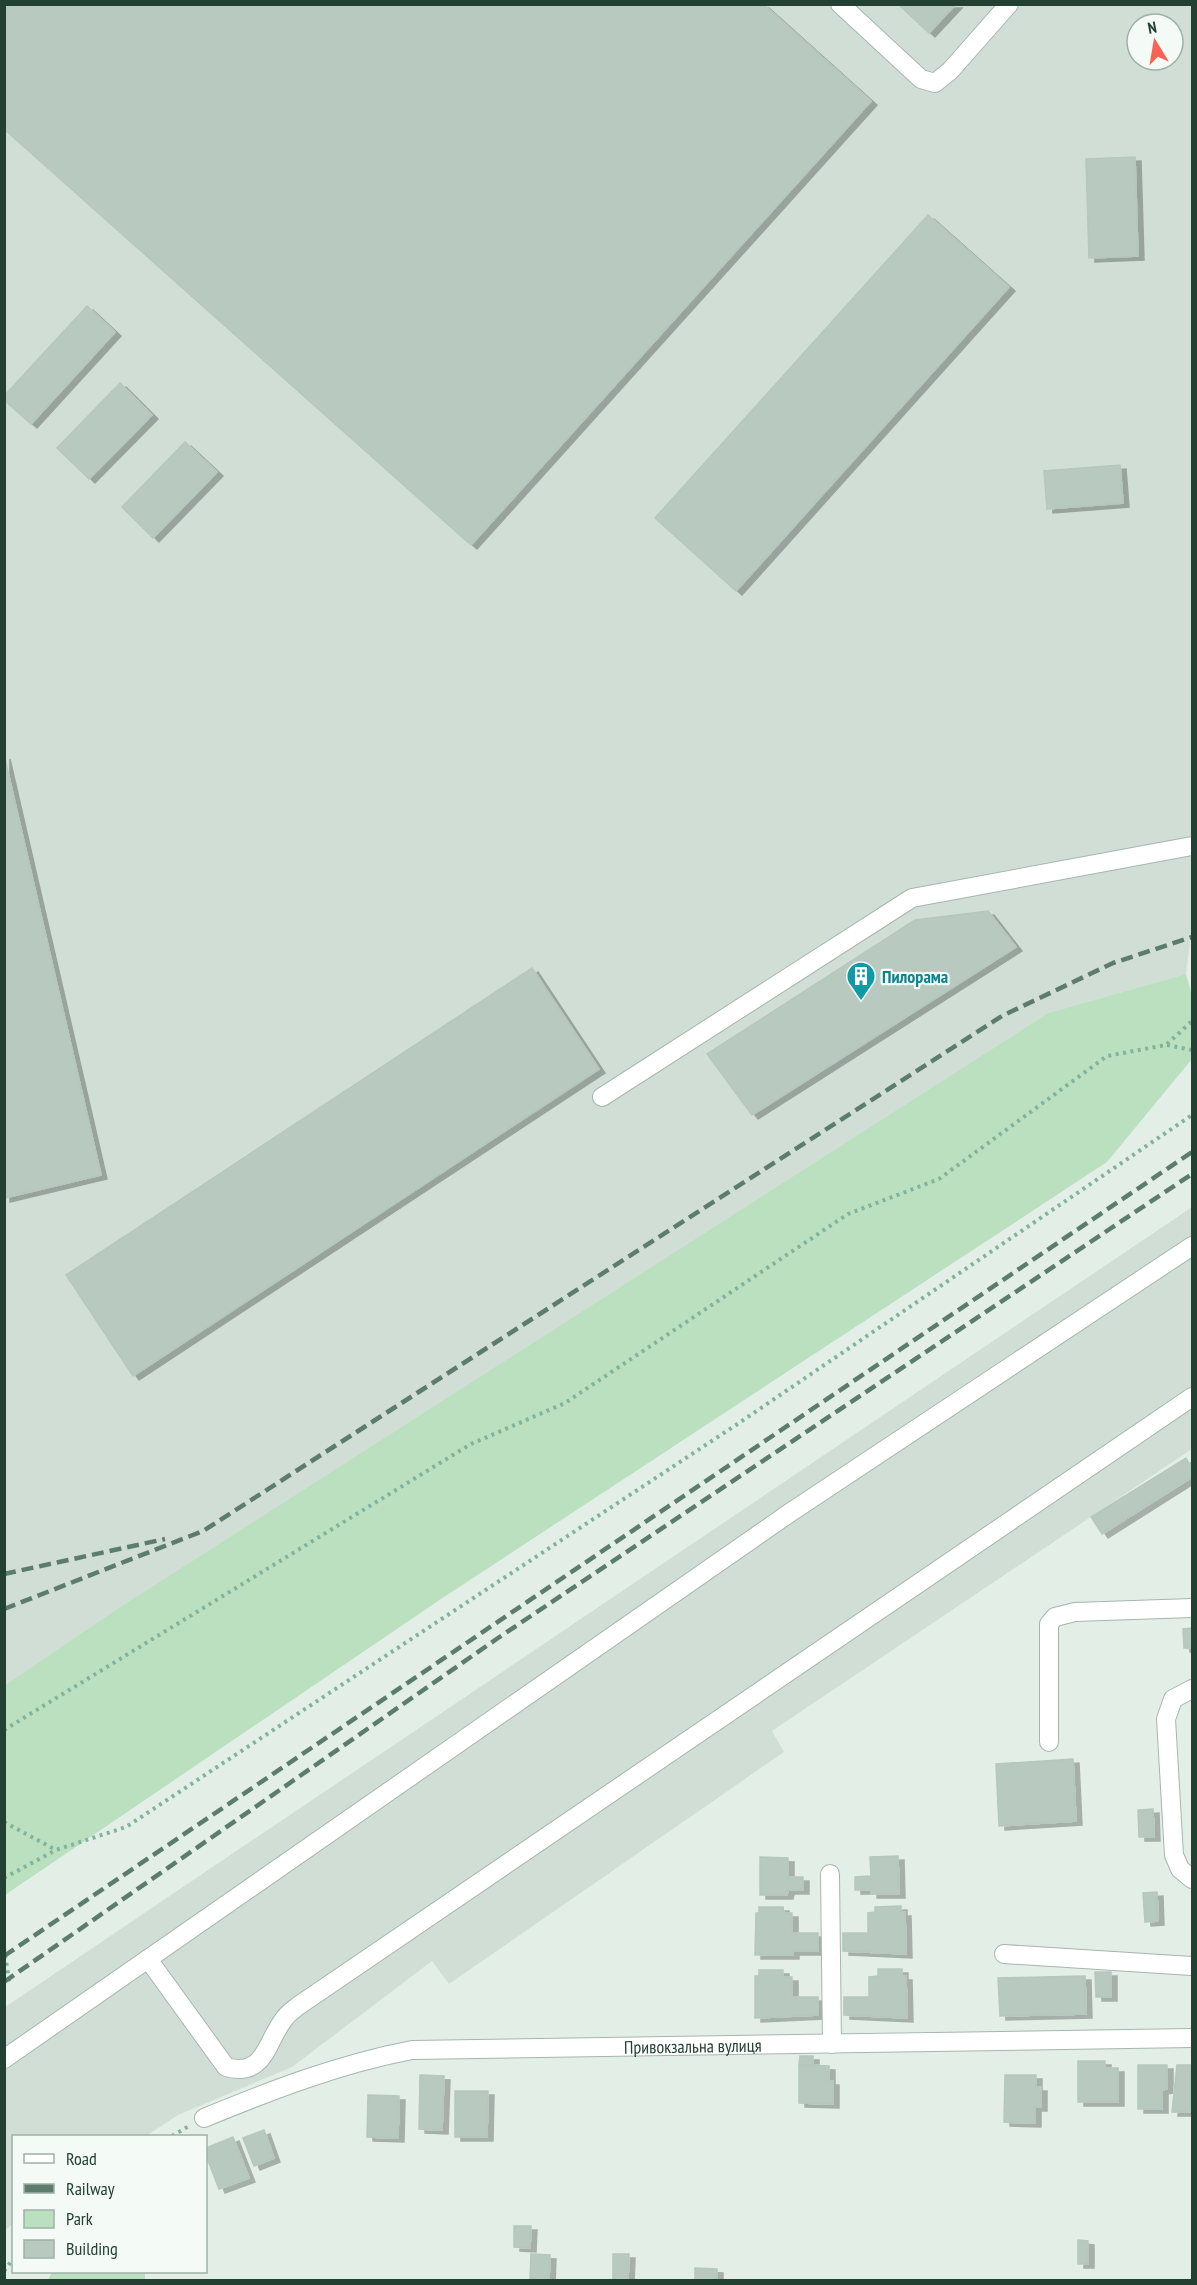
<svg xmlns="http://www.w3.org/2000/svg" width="1197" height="2285" viewBox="0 0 1197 2285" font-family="'PT Sans Narrow',sans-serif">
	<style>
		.built { fill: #d1ded6; fill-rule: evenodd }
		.green { fill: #bbe0bf }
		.building { fill: #b8c9c0; stroke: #b5c8bd; stroke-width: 1.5; filter: url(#shadow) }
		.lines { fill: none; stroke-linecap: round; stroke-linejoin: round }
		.minor-casing { stroke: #a5b7ad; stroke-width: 20 }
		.path { stroke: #82b39c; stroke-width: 4; stroke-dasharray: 3 4.5; stroke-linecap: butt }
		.minor { stroke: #fff; stroke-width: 18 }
		.rail { stroke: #5c7c6e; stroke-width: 4.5; stroke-dasharray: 12 6; stroke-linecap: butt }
		.labels { text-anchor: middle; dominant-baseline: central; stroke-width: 4.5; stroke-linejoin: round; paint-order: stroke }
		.culture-label { font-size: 18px; font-weight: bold; fill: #0d838f; stroke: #f4faf6; text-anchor: start }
		.street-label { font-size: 18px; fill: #224133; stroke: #f4faf6 }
	</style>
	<defs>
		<filter id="shadow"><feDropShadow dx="6" dy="4" stdDeviation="0" flood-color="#0004"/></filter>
	</defs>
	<rect width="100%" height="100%" fill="#e3eee7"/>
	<g class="built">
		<path d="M4,5H1192V927L1186,974L1048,1013L120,1607L5,1685ZM1137,24H1173V60H1137Z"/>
		<polygon points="1192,1207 1192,1449 772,1731 784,1752 449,1984 432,1961 292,2067 178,2115 146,2136 14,2136 13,2224 5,2230 5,2007"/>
	</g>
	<g class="green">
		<polygon points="1186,974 1192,996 1192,1059 1107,1162 441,1599 5,1895 5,1685 120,1607 1048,1013"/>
		<polygon points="52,2272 145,2272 145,2280 48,2280"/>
	</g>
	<g class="building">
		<polygon points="4,4 763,4 871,101 471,545 4,129"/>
		<polygon points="898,4 956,4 929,33"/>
		<polygon points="1135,157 1138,256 1089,258 1086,159"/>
		<polygon points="928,215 1009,287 736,591 655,518"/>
		<polygon points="87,306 115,332 31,424 4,400 4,396"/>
		<polygon points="120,383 152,415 89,479 57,448"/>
		<polygon points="185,442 217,472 153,538 122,507"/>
		<polygon points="1120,465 1123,503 1047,509 1044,471"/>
		<polygon points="4,755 101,1175 4,1198"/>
		<polygon points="988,911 1016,947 752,1115 707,1054 915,920"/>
		<polygon points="532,968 599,1069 133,1376 66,1275"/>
		<polygon points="1186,1458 1192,1469 1192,1477 1102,1534 1091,1517"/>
		<polygon points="1192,1628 1192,1648 1184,1648 1183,1629"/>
		<polygon points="1073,1759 1076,1821 999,1826 996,1764"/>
		<polygon points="1153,1809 1154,1837 1139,1837 1138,1810"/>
		<polygon points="898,1856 899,1894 871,1894 871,1890 855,1890 855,1877 871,1876 870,1857"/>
		<polygon points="760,1857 788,1858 788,1877 803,1877 803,1890 788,1890 787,1895 760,1895"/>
		<polygon points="1157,1892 1158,1921 1145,1922 1143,1893"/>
		<polygon points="901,1906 901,1912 905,1912 906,1954 843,1951 843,1933 868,1933 868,1913 875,1912 875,1907"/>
		<polygon points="759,1907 783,1907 784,1913 792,1913 792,1933 818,1933 818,1951 793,1951 793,1955 755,1955 756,1913 759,1913"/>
		<polygon points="878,1969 902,1969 902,1976 906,1976 907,2018 844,2015 844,1997 869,1997 869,1977 878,1976"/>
		<polygon points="759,1970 783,1970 783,1977 792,1977 792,1997 818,1997 818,2015 755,2018 755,1976 759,1976"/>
		<polygon points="1095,1972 1111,1972 1111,1997 1096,1997"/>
		<polygon points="1085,1976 1086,2014 1000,2016 998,1978"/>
		<polygon points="800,2056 813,2056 813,2065 799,2065"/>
		<polygon points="1078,2061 1105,2061 1105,2068 1118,2068 1118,2102 1078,2102"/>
		<polygon points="799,2065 829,2066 829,2081 833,2081 833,2104 799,2103"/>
		<polygon points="1138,2065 1167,2065 1167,2089 1162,2090 1162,2109 1138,2109"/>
		<polygon points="1177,2065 1191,2065 1190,2112 1172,2112"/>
		<polygon points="420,2075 444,2076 442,2130 419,2129"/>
		<polygon points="1005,2075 1036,2075 1036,2087 1041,2087 1041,2107 1035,2107 1035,2123 1004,2122"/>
		<polygon points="455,2091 488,2091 487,2137 455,2137"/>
		<polygon points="368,2095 399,2096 398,2138 367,2137"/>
		<polygon points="264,2130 274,2158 254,2166 243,2138"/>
		<polygon points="233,2137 249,2178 219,2189 206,2155 206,2148"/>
		<polygon points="514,2226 531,2226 530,2248 514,2247"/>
		<polygon points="1078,2240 1088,2241 1088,2264 1078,2264"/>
		<polygon points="531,2254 550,2255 549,2280 530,2280"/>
		<polygon points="613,2254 629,2254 628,2280 613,2280"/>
		<polygon points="695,2268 717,2269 717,2280 695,2280"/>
	</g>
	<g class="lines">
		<g class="minor-casing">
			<g id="minor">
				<polyline points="840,4 921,79 935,83 950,71 1009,4"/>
				<polyline points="602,1097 912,898 1192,846"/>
				<polyline points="1192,1689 1173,1699 1166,1719 1174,1855 1180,1869 1192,1879"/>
				<polyline points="1049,1742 1049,1624 1055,1617 1075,1612 1192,1608"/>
				<polyline points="830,1874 832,2044"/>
				<polyline points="1004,1954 1192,1966"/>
				<path d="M148,1959L226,2067C265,2078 266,2042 284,2019C287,2014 293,2010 298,2006L1192,1397"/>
				<polyline points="4,2059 791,1512 1192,1246"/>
				<path id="s1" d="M204,2118C272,2090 339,2064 412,2050L1192,2038"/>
			</g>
		</g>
		<g class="path">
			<polyline points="1167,1045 1192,1050"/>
			<polyline points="4,1730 471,1444 565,1403 848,1214 939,1179 1107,1056 1166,1045 1192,1021"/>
			<polyline points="4,1822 56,1850"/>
			<polyline points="4,1878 56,1850 126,1827 736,1425 1192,1115"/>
			<polyline points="4,1948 9,1980 4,1984"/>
			<polyline points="172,2136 189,2126"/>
			<polyline points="4,2271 14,2258"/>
		</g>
		<use href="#minor" class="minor"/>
		<g class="rail">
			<polyline points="4,1574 165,1539"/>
			<polyline points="4,1609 203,1531 1002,1016 1113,963 1192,937"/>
			<polyline points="4,1956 1192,1152"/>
			<polyline points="4,1982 498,1638 1192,1174"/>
		</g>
	</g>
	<defs>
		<g id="building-pin" transform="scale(1.5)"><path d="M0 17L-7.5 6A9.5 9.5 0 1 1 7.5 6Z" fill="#0f9aa8" stroke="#f4faf6"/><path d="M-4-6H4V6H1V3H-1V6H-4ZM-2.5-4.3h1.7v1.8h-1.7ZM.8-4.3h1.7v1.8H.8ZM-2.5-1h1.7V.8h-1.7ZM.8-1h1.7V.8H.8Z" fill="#fff"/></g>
	</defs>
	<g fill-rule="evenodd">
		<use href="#building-pin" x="861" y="976"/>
	</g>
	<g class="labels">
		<g class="culture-label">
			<text x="882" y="976">Пилорама</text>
		</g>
		<g class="street-label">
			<text stroke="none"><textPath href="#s1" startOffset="500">Привокзальна вулиця</textPath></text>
		</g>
	</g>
	<rect width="1197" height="2285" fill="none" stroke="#224133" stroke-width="12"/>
	<rect x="12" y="2135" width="195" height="138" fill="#f4faf6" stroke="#a0b0a8" stroke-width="1.5"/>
	<rect x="24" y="2154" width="30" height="9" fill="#ffffff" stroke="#a0b0a8" stroke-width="1.5"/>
	<text x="66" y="2165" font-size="18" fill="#224133">Road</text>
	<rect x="24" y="2184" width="30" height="9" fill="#5c7c6e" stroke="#a0b0a8" stroke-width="1.5"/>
	<text x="66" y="2195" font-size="18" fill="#224133">Railway</text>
	<rect x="24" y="2210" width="30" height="18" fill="#bbe0bf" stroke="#a0b0a8" stroke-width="1.5"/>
	<text x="66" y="2225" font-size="18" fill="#224133">Park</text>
	<rect x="24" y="2240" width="30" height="18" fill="#b8c9c0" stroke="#a0b0a8" stroke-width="1.5"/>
	<text x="66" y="2255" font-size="18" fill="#224133">Building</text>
	<g transform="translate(1155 42) rotate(349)"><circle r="28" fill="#f4faf6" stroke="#a0b0a8" stroke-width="1.5"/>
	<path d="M0-4.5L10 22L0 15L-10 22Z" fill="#fa6255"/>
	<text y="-9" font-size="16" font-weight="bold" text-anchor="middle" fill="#224133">N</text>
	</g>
</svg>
